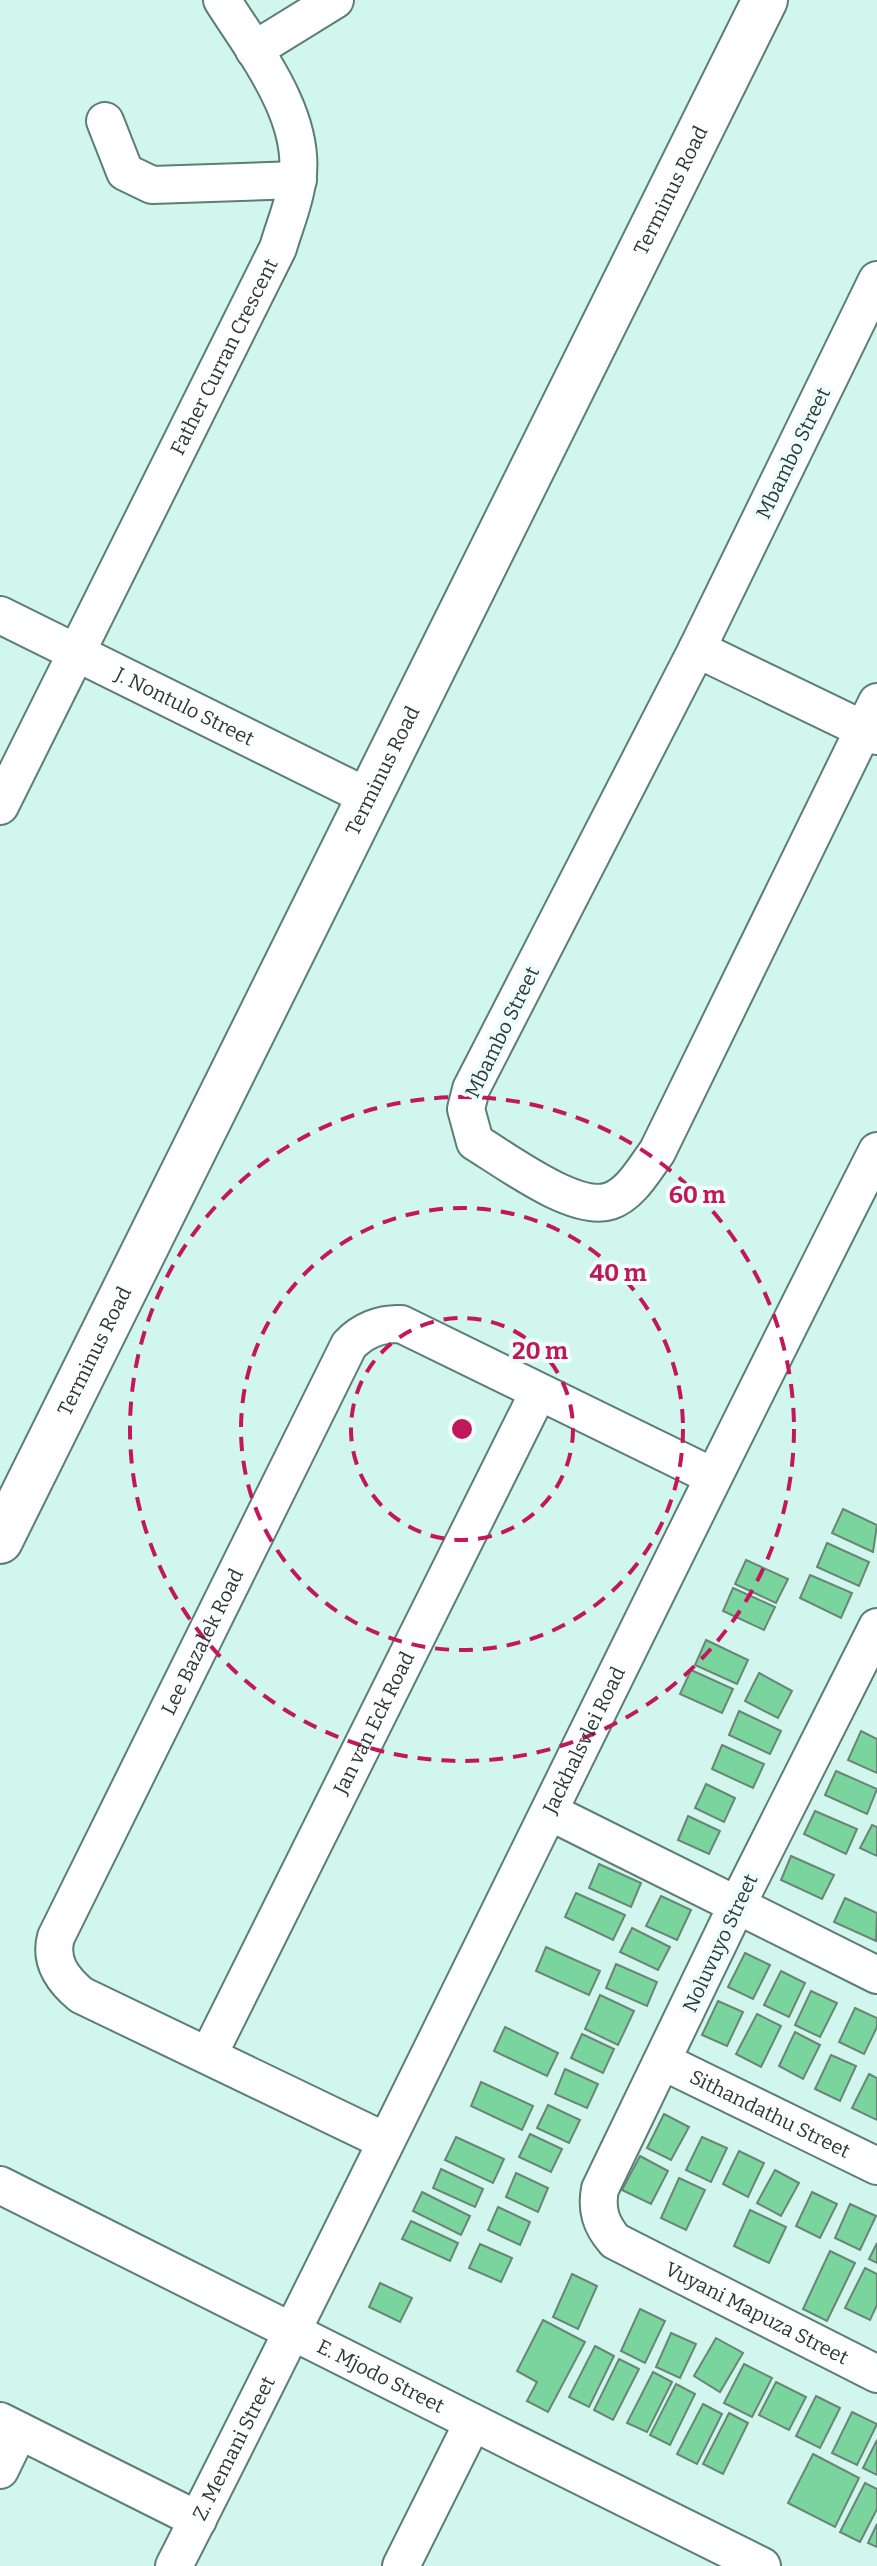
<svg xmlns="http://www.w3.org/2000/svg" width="877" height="2566" viewBox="0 0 877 2566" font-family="Bitter,serif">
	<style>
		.building { fill: #79d59d; stroke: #6b8574; stroke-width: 2 }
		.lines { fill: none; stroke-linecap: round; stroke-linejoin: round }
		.street-casing { stroke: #5c7e77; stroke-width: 40 }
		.secondary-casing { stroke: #5c7e77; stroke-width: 48 }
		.street { stroke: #fff; stroke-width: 36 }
		.secondary { stroke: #fff; stroke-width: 44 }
		.ring { fill: none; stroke: #c2185b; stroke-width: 4; stroke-dasharray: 14 10 }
		.labels { text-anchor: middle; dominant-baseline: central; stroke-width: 8; stroke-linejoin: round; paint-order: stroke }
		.street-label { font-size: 20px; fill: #2a3935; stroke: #effefa }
		.centre { fill: #c2185b; stroke: #effefa; stroke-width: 4 }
		.ring-label { font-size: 24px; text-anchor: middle; font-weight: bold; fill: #c2185b; stroke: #effefa; stroke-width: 8; stroke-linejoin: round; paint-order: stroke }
	</style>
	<rect width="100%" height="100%" fill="#d1f6ee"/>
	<g class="building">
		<polygon points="843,1509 877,1525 873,1552 832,1533"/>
		<polygon points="827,1543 869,1562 859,1586 817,1567"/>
		<polygon points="746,1560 788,1579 776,1603 735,1584"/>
		<polygon points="810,1575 852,1593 841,1618 800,1598"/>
		<polygon points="733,1588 775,1607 764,1630 723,1611"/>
		<polygon points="706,1640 748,1660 737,1684 695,1665"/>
		<polygon points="691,1670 733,1689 722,1713 680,1694"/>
		<polygon points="759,1673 792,1691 778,1718 745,1701"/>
		<polygon points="739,1711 781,1731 770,1754 729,1735"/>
		<polygon points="861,1731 877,1739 877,1773 848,1760"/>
		<polygon points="722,1745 764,1764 753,1788 712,1769"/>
		<polygon points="836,1771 877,1789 867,1814 825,1795"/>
		<polygon points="706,1784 735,1798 724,1822 695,1808"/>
		<polygon points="815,1811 857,1829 846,1854 804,1834"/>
		<polygon points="688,1816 720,1831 709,1854 678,1840"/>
		<polygon points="872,1825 877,1827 877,1856 860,1848"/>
		<polygon points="791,1856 834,1875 822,1899 781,1880"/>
		<polygon points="599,1864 641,1883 631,1907 589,1888"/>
		<polygon points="576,1893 625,1915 613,1940 565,1917"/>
		<polygon points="661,1896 691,1910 677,1940 646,1926"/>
		<polygon points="845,1898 877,1913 876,1941 834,1922"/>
		<polygon points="632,1928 670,1947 658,1970 620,1952"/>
		<polygon points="546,1947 600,1971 589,1995 536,1971"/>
		<polygon points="745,1953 770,1965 753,1999 728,1987"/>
		<polygon points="616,1964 657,1982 647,2006 606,1988"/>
		<polygon points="781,1971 805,1983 789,2017 764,2005"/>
		<polygon points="811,1991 837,2003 820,2037 795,2025"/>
		<polygon points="600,1995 634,2011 618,2045 585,2029"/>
		<polygon points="718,2001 743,2012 727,2046 702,2035"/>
		<polygon points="855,2008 877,2018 877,2027 864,2054 839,2042"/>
		<polygon points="757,2014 781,2026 761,2067 736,2054"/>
		<polygon points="505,2027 558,2053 547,2076 494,2051"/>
		<polygon points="795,2032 820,2045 803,2079 779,2066"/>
		<polygon points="582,2034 614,2049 603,2073 571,2058"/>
		<polygon points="831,2055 856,2066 840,2101 815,2089"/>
		<polygon points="565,2069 598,2084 587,2108 555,2094"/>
		<polygon points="869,2074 877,2078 877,2120 852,2108"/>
		<polygon points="481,2082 533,2106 522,2130 471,2106"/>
		<polygon points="548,2105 580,2120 569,2143 537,2128"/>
		<polygon points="664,2114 689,2127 671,2160 647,2148"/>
		<polygon points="530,2134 562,2149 551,2172 519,2157"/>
		<polygon points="456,2137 504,2159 493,2183 445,2160"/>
		<polygon points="702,2137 727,2148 711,2182 686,2170"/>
		<polygon points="739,2151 764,2163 748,2197 723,2184"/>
		<polygon points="640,2156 668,2171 651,2204 622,2190"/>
		<polygon points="441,2169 483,2189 475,2207 433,2188"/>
		<polygon points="775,2170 799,2183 781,2216 757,2203"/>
		<polygon points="516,2173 548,2188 538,2212 506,2197"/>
		<polygon points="679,2178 705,2190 686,2230 661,2218"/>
		<polygon points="422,2192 470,2216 461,2235 413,2211"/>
		<polygon points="812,2192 837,2204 820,2238 796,2226"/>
		<polygon points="850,2204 876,2216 860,2250 835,2238"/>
		<polygon points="498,2207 530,2222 520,2245 488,2230"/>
		<polygon points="750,2210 786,2227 769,2263 734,2246"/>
		<polygon points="411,2221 458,2243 450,2261 402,2239"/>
		<polygon points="877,2243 877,2263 869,2259"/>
		<polygon points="480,2244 512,2258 501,2282 469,2268"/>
		<polygon points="830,2251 855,2263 827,2321 803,2309"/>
		<polygon points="865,2268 877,2274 877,2305 870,2320 845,2308"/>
		<polygon points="572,2274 597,2286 578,2329 553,2317"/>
		<polygon points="380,2283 412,2298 400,2322 369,2307"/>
		<polygon points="640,2309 665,2321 645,2363 621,2351"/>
		<polygon points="543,2320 585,2342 548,2412 527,2401 537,2382 517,2371"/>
		<polygon points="671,2333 696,2344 680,2378 656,2367"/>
		<polygon points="716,2338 743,2353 720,2392 694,2376"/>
		<polygon points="595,2346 614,2356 589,2407 569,2397"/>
		<polygon points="619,2359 639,2369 613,2420 594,2410"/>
		<polygon points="744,2364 772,2378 752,2417 724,2403"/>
		<polygon points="653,2372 672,2382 647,2432 627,2423"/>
		<polygon points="776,2382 806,2397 789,2430 759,2415"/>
		<polygon points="676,2384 695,2394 670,2445 650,2435"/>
		<polygon points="816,2396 840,2408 820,2448 796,2436"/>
		<polygon points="703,2404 722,2414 697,2464 677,2454"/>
		<polygon points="852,2412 877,2424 857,2465 832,2453"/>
		<polygon points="729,2413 748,2423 723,2474 703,2464"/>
		<polygon points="877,2440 877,2475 863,2468"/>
		<polygon points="813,2454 859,2478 835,2527 788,2503"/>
		<polygon points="865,2483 877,2489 877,2509 860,2542 840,2532"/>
		<polygon points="877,2524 877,2547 868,2543"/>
	</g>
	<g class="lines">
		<g class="street-casing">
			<g id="street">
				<polyline points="254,50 335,0"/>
				<polyline points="105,121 125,172 152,185 298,180"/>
				<path d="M877,280L697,649L471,1089L466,1109L475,1142C505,1160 575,1213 610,1201C631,1194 644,1169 657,1152L877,702"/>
				<path id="s1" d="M0,615L368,797"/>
				<polyline points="697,649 877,736"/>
				<path id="s2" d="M0,806L278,248C284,227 294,204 297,182C308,117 254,51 222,0"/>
				<path id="s3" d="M877,1627L736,1907L600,2189C596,2210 601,2225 615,2241L877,2374"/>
				<polyline points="550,1812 877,1975"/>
				<path id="s4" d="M209,2054L538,1393"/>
				<path id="s5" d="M664,2062L877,2166"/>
				<path id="s6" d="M385,2141L81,1995C63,1980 49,1962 56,1937L349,1345C362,1331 381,1323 401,1324L712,1476"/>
				<path id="s7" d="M0,2185C254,2311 507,2441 762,2566"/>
				<polyline points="0,2421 198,2520"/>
				<polyline points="0,2470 19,2431"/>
				<path id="s8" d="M174,2566C413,2097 638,1621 877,1151"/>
				<polyline points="401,2566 472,2424"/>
			</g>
		</g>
		<g class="secondary-casing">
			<g id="secondary">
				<path id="s9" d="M0,1541L765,0"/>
			</g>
		</g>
		<use href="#street" class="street"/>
		<use href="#secondary" class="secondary"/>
	</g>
	<g class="ring">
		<circle cx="462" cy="1429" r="111"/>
		<circle cx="462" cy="1429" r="221"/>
		<circle cx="462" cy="1429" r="332"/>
	</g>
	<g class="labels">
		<g class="street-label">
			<text stroke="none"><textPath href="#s9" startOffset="1508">Terminus Road</textPath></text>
			<text stroke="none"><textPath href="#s2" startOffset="502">Father Curran Crescent</textPath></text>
			<text transform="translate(793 453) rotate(-64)">Mbambo Street</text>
			<text stroke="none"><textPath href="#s1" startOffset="206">J. Nontulo Street</textPath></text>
			<text stroke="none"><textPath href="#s9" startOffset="860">Terminus Road</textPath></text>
			<text transform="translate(502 1032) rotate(-64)">Mbambo Street</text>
			<text stroke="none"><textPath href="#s9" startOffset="212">Terminus Road</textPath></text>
			<text stroke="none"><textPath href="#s6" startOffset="734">Lee Bazalek Road</textPath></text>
			<text stroke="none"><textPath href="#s4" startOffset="370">Jan van Eck Road</textPath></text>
			<text stroke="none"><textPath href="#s8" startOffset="922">Jackhalsvlei Road</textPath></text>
			<text transform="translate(720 1943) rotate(-65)">Noluvuyo Street</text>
			<text stroke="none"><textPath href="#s5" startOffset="118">Sithandathu Street</textPath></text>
			<text stroke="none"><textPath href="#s3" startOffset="842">Vuyani Mapuza Street</textPath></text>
			<text stroke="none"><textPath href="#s7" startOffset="426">E. Mjodo Street</textPath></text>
			<text stroke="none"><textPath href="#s8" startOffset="132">Z. Memani Street</textPath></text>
		</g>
	</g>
	<circle cx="462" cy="1429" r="12" class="centre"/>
	<g class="ring-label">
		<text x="697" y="1203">60 m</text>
		<text x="618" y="1281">40 m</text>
		<text x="540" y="1359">20 m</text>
	</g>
</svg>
